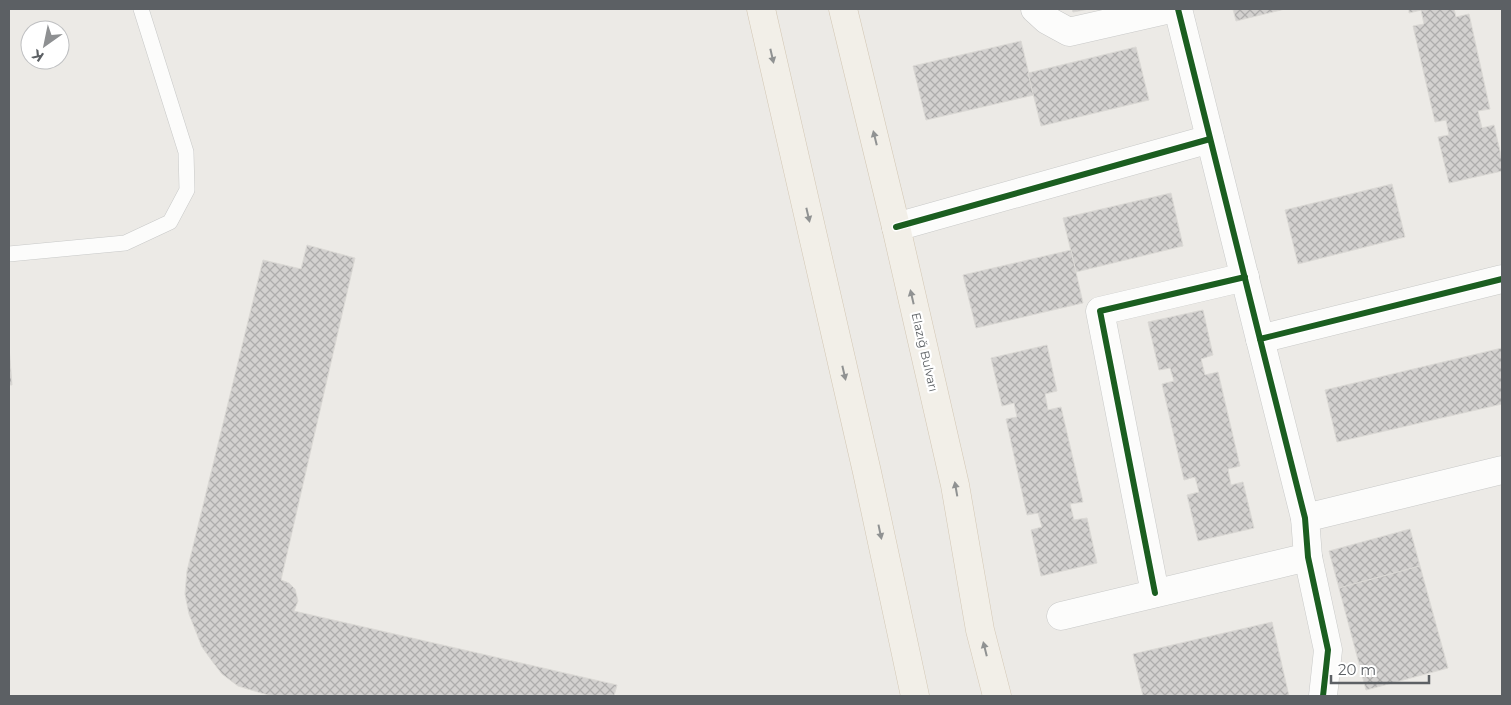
<svg xmlns="http://www.w3.org/2000/svg" width="1511" height="705" viewBox="0 0 1511 705" font-family="Montserrat,sans-serif">
	<style>
		.building { fill: url(#building-cross-hatch); stroke: #dbd9d5 }
		.lines { fill: none; stroke-linecap: round; stroke-linejoin: round }
		.lane-casing { stroke: #c8c9c8; stroke-width: 16 }
		.street-casing { stroke: #c8c9c8; stroke-width: 29 }
		.primary-casing { stroke: #d3c7b4; stroke-width: 29 }
		.lane { stroke: #fcfcfb; stroke-width: 15 }
		.street { stroke: #fcfcfb; stroke-width: 28 }
		.primary { stroke: #f2efe8; stroke-width: 28 }
		.cycleway-casing { stroke: #fff; stroke-width: 9 }
		.cycleway { stroke: #1b5e20; stroke-width: 6 }
		.oneway { fill: #909292 }
		.labels { text-anchor: middle; dominant-baseline: central; stroke-width: 4.5; stroke-linejoin: round; paint-order: stroke }
		.street-label { font-size: 12px; fill: #5c6064; stroke: #fff }
	</style>
	<defs>
		<pattern id="building-cross-hatch" width="8" height="8" patternUnits="userSpaceOnUse" patternTransform="scale(1.25)"><rect width="8" height="8" fill="#d3d1cf"/><path d="M0 0l8 8M0 8l8-8" fill="none" stroke="#aeadac"/></pattern>
	</defs>
	<rect width="100%" height="100%" fill="#eceae6"/>
	<g class="building">
		<polygon points="1072,9 1089,9 1073,12"/>
		<polygon points="1233,9 1285,9 1236,21"/>
		<polygon points="1409,9 1454,9 1456,17 1469,14 1490,109 1478,111 1482,128 1494,125 1502,160 1502,171 1449,183 1438,137 1449,135 1446,120 1435,122 1413,26 1424,24 1421,10 1409,13"/>
		<polygon points="1021,41 1034,95 926,120 913,66"/>
		<polygon points="1136,47 1149,100 1041,126 1028,73"/>
		<polygon points="1392,184 1405,237 1298,264 1285,210"/>
		<polygon points="1171,193 1183,246 1076,272 1063,218"/>
		<polygon points="307,245 355,258 281,580 289,583 295,589 298,601 294,611 617,685 614,696 271,696 238,686 222,674 212,661 202,647 189,614 185,594 187,571 263,260 301,269"/>
		<polygon points="1071,250 1083,303 976,328 963,275"/>
		<polygon points="1203,310 1213,355 1201,359 1205,375 1218,372 1240,466 1228,469 1231,485 1243,482 1254,528 1198,541 1187,495 1199,492 1195,477 1184,480 1162,384 1174,381 1170,368 1159,370 1148,322"/>
		<polygon points="1047,345 1057,391 1045,394 1048,410 1061,407 1083,502 1070,504 1074,520 1087,518 1097,563 1041,576 1031,530 1042,527 1038,513 1027,515 1006,419 1017,417 1014,403 1002,406 991,358"/>
		<polygon points="9,347 12,385 9,385"/>
		<polygon points="1502,348 1502,404 1337,442 1325,390"/>
		<polygon points="1410,529 1420,566 1339,588 1329,551"/>
		<polygon points="1420,566 1448,668 1366,690 1339,588"/>
		<polygon points="1272,622 1289,696 1143,696 1133,654"/>
	</g>
	<g class="lines">
		<g class="lane-casing">
			<polyline id="lane" points="9,254 125,243 170,222 187,190 186,152 141,9"/>
		</g>
		<g class="street-casing">
			<g id="street">
				<polyline points="1035,9 1047,20 1069,32 1170,9"/>
				<polyline points="1178,9 1260,339 1502,279"/>
				<polyline points="896,227 1210,139"/>
				<polyline points="1260,339 1305,518 1308,557 1328,650 1323,696"/>
				<polyline points="1305,518 1502,470"/>
				<polyline points="1155,593 1100,311 1245,277"/>
				<polyline points="1061,616 1308,557"/>
			</g>
		</g>
		<g class="primary-casing">
			<g id="primary">
				<polyline points="761,9 867,472 915,696"/>
				<polyline points="843,9 896,227 955,485 980,630 997,696"/>
			</g>
		</g>
		<use href="#lane" class="lane"/>
		<use href="#street" class="street"/>
		<use href="#primary" class="primary"/>
		<g class="cycleway-casing">
			<g id="cycleway">
				<polyline points="1178,9 1260,339 1502,279"/>
				<polyline points="896,227 1210,139"/>
				<polyline points="1260,339 1305,518 1308,557 1328,650 1323,696"/>
				<polyline points="1155,593 1100,311 1245,277"/>
			</g>
		</g>
		<use href="#cycleway" class="cycleway"/>
	</g>
	<defs><path id="oneway-solid" d="M-6-.8H1V-3.2L6.5 0L1 3.2V.8H-6Z" transform="scale(1.25)"/></defs>
	<g class="oneway">
		<use href="#oneway-solid" transform="translate(772 56) rotate(77)"/>
		<use href="#oneway-solid" transform="translate(875 138) rotate(-104)"/>
		<use href="#oneway-solid" transform="translate(808 215) rotate(77)"/>
		<use href="#oneway-solid" transform="translate(912 297) rotate(-103)"/>
		<use href="#oneway-solid" transform="translate(844 373) rotate(77)"/>
		<use href="#oneway-solid" transform="translate(956 489) rotate(-100)"/>
		<use href="#oneway-solid" transform="translate(880 532) rotate(78)"/>
		<use href="#oneway-solid" transform="translate(985 649) rotate(-104)"/>
	</g>
	<g class="labels">
		<g class="street-label">
			<text transform="translate(925 352) rotate(77)">Elazığ Bulvarı</text>
		</g>
	</g>
	<rect width="1511" height="705" fill="none" stroke="#5c6064" stroke-width="20"/>
	<g transform="translate(45 45) rotate(213)"><circle r="24" fill="#ffffff" stroke="#bebfc1"/>
	<path d="M0-4L9 19L0 12L-9 19Z" fill="#8e9092"/>
	<text y="-8" font-size="14" font-weight="bold" text-anchor="middle" fill="#5c6064">K</text>
	</g>
	<path d="M1331 675v8h98v-8" fill="none" stroke="#5c6064" stroke-width="2.5"/>
	<text x="1338" y="675" font-size="15" fill="#5c6064" stroke="#ffffff" stroke-width="4" paint-order="stroke">20 m</text>
</svg>
